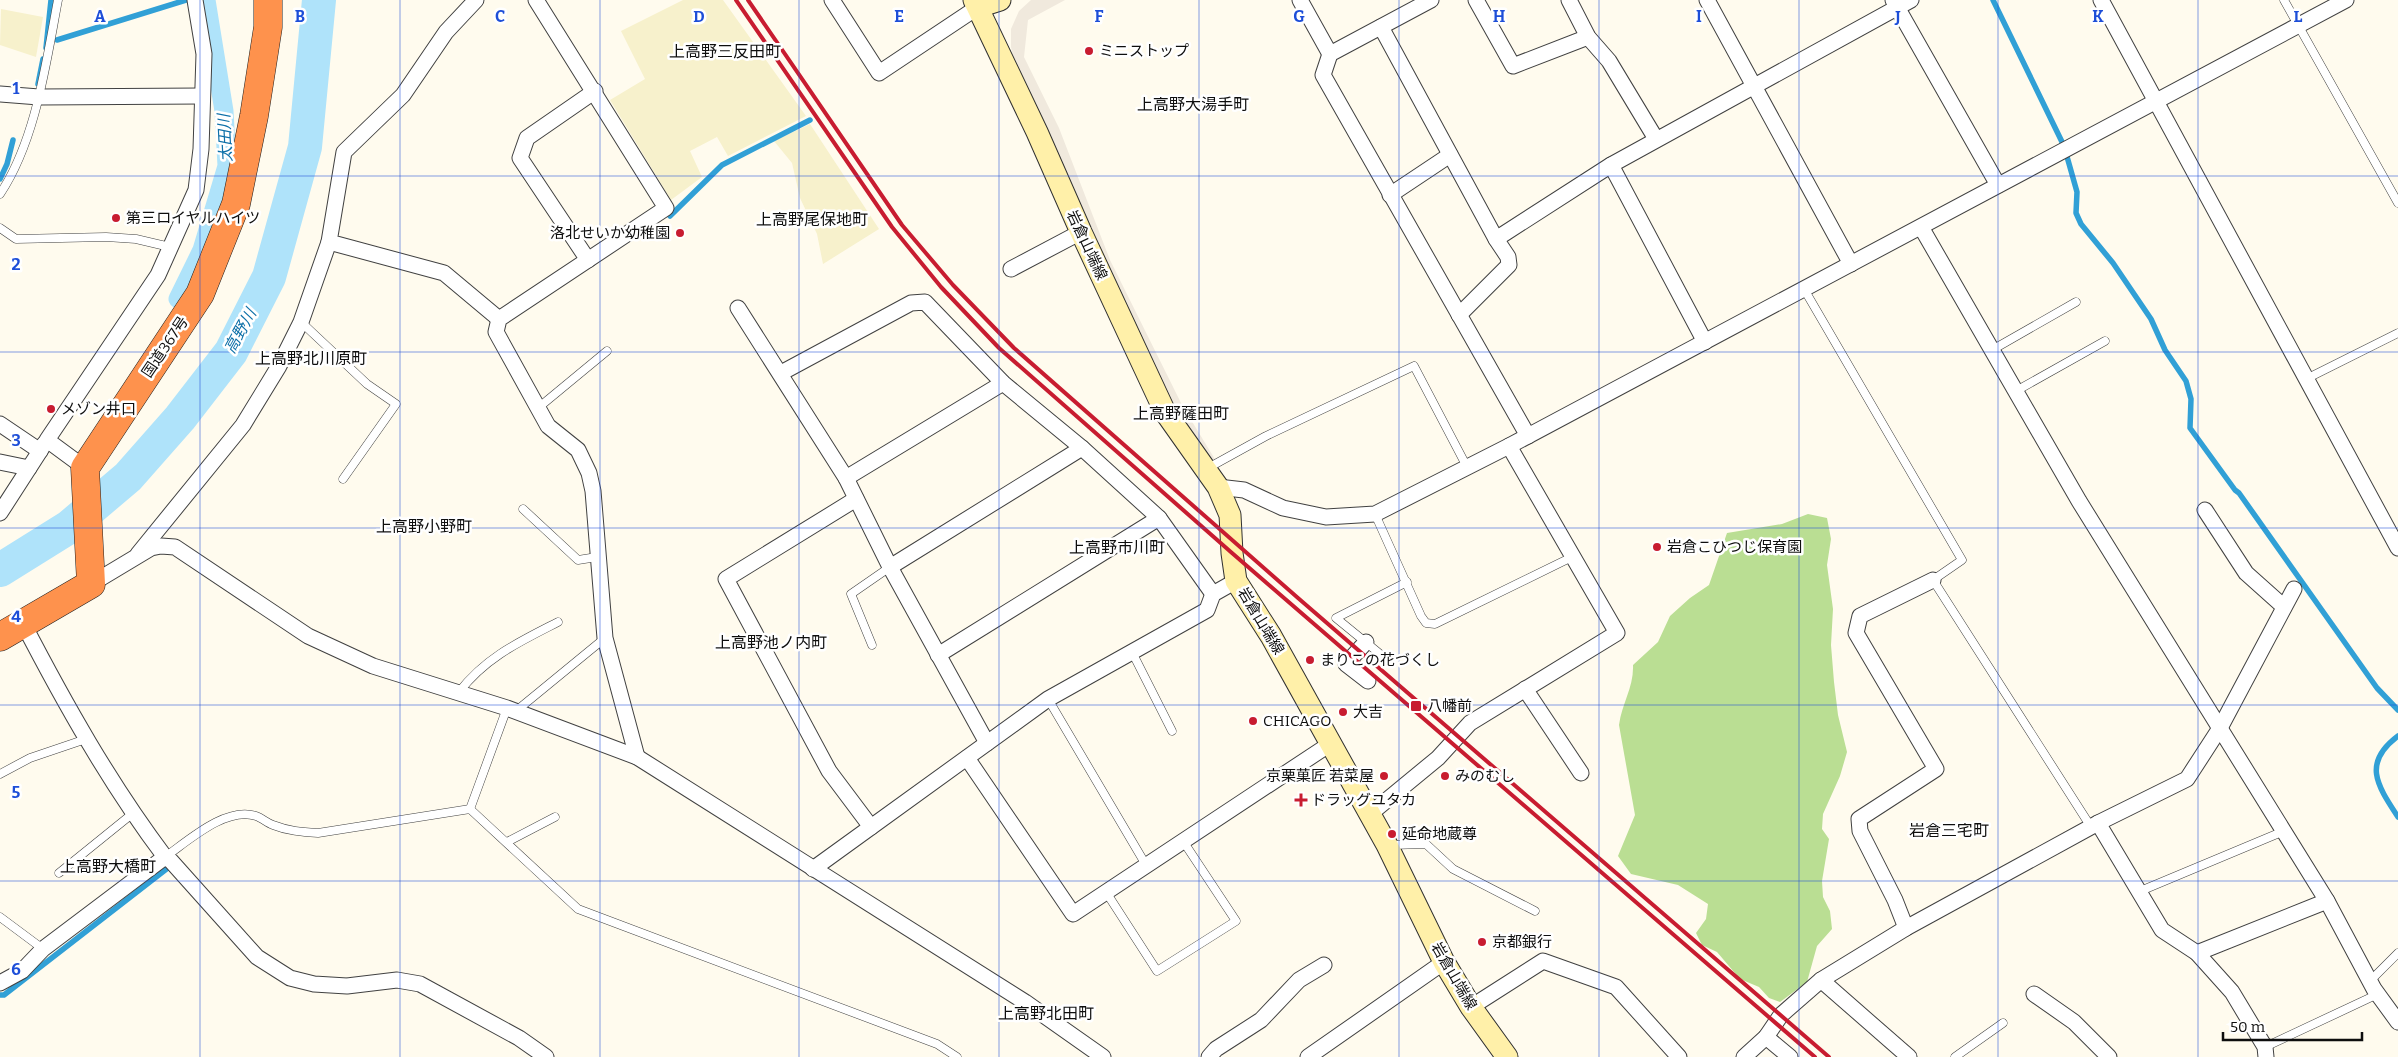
<svg xmlns="http://www.w3.org/2000/svg" width="2398" height="1057" viewBox="0 0 2398 1057" font-family="Bitter,'Noto Sans JP',serif">
	<style>
		.farmland { fill: #f7f1cc }
		.forest { fill: #bade93 }
		.plaza { fill: #f0e9dd }
		.lines { fill: none; stroke-linecap: round; stroke-linejoin: round }
		.stream { stroke: #31a0d6; stroke-width: 5.5 }
		.canal { stroke: #afe3fa; stroke-width: 19 }
		.river { stroke: #afe3fa; stroke-width: 34 }
		.lane-casing { stroke: #414141; stroke-width: 9 }
		.street-casing { stroke: #414141; stroke-width: 17 }
		.secondary-casing { stroke: #303030; stroke-width: 23 }
		.highway-casing { stroke: #1f1f1f; stroke-width: 29 }
		.lane { stroke: #fff; stroke-width: 8 }
		.street { stroke: #fff; stroke-width: 15 }
		.secondary { stroke: #fff0a9; stroke-width: 21 }
		.highway { stroke: #fe924d; stroke-width: 28 }
		.rail { stroke: #c81c30; stroke-width: 4 }
		.grid { fill: none; stroke: #1d4ed8; stroke-width: 1; stroke-opacity: 0.55 }
		.poi-dot { fill: #c81c30; stroke: #fff; stroke-width: 2 }
		.labels { text-anchor: middle; dominant-baseline: central; stroke-width: 5; stroke-linejoin: round; paint-order: stroke }
		.poi-label { font-size: 15px; fill: #0e0e0e; stroke: #fff; text-anchor: start }
		.street-label { font-size: 15px; fill: #0e0e0e; stroke: #fff }
		.neighbourhood-label { font-size: 16px; fill: #0e0e0e; stroke: #fff }
		.water-label { font-size: 16px; font-style: italic; fill: #0e70a8; stroke: #fff }
		.grid-label { font-size: 16px; text-anchor: middle; font-weight: bold; fill: #1d4ed8; stroke: #fff; stroke-width: 5; stroke-linejoin: round; paint-order: stroke }
	</style>
	<rect width="100%" height="100%" fill="#fffbee"/>
	<g class="farmland">
		<polygon points="683,0 723,0 806,116 728,156 717,137 690,151 702,177 671,200 610,100 645,79 621,31"/>
		<polygon points="1,9 43,17 36,57 0,45"/>
		<polygon points="810,124 879,229 823,264 817,234 800,198 792,163 774,141"/>
	</g>
	<path class="forest" d="M1808,514L1827,518L1831,539L1827,565L1833,609L1831,645L1834,682L1838,715L1847,752L1840,776L1823,814L1822,829L1829,839L1822,881L1823,897L1830,911L1832,929L1817,946L1807,982L1780,1002L1769,998L1759,987L1740,979L1717,952L1702,945L1696,933L1706,919L1708,904L1678,885L1631,874L1618,856L1635,815L1619,725C1622,703 1634,687 1633,665L1658,642L1670,616L1690,598L1709,585L1727,533L1782,524Z"/>
	<polygon class="plaza" points="1031,0 1065,0 1028,20 1024,57 1059,128 1110,260 1182,405 1216,461 1212,464 1175,411 1099,255 1044,121 1014,61 1011,47 1011,29 1019,11"/>
	<g class="lines">
		<g class="stream">
			<polyline points="1993,0 2064,146 2077,192 2076,213 2081,224 2113,263 2151,319 2165,350 2186,381 2191,399 2190,428 2235,490 2239,493 2377,688 2398,710"/>
			<polyline points="57,40 186,0"/>
			<polyline points="46,48 51,0"/>
			<polyline points="38,84 43,59"/>
			<polyline points="0,179 7,164 13,140"/>
			<polyline points="670,216 722,165 810,120"/>
			<path d="M2398,736C2362,763 2377,785 2398,817"/>
			<polyline points="0,995 4,995 169,867"/>
		</g>
		<polyline class="canal" points="178,299 202,250 227,166 224,111 206,0"/>
		<polyline class="river" points="0,570 69,527 128,477 180,418 231,352 269,277 305,147 319,0"/>
		<g class="lane-casing">
			<g id="lane">
				<polyline points="2284,0 2398,203"/>
				<path d="M0,194C36,140 46,63 58,0"/>
				<polyline points="0,228 16,239 106,237 136,239 170,247"/>
				<polyline points="1804,289 1962,560 1933,580 2091,827"/>
				<polyline points="301,322 367,384 396,404 343,479"/>
				<polyline points="1992,350 2076,302"/>
				<polyline points="2306,379 2398,333"/>
				<polyline points="2016,391 2105,341"/>
				<polyline points="538,408 607,351"/>
				<polyline points="1208,468 1266,436 1414,366 1467,467"/>
				<polyline points="523,509 578,560 597,557"/>
				<polyline points="1375,514 1421,616 1426,623 1435,624 1572,557"/>
				<polyline points="872,645 851,594 890,567"/>
				<polyline points="1132,652 1172,731"/>
				<polyline points="1385,658 1336,618 1407,582"/>
				<path d="M459,692C486,657 519,642 558,622"/>
				<polyline points="1048,699 1146,865"/>
				<polyline points="516,711 605,638"/>
				<polyline points="0,774 30,758 86,739"/>
				<polyline points="470,809 507,708"/>
				<polyline points="507,842 555,817"/>
				<polyline points="1390,845 1426,844 1453,869 1535,911"/>
				<path d="M165,857C188,841 226,806 256,816C262,818 267,823 273,825C288,831 302,832 318,833L470,809L578,909L937,1044L957,1057"/>
				<polyline points="59,873 132,814"/>
				<polyline points="1106,892 1157,971 1236,921 1183,841"/>
				<polyline points="2138,892 2284,831"/>
				<polyline points="0,917 43,949"/>
				<polyline points="2370,981 2398,953"/>
				<polyline points="2265,1047 2378,994"/>
				<polyline points="1955,1057 2003,1023"/>
			</g>
		</g>
		<g class="street-casing">
			<g id="street">
				<polyline points="476,0 446,32 403,95 344,152 329,242 444,273 499,319"/>
				<polyline points="536,0 666,208 499,319 496,332 548,426 578,450 589,473 593,491 605,638 637,757"/>
				<polyline points="832,0 879,73 978,7"/>
				<polyline points="1300,0 1330,54"/>
				<polyline points="1431,0 1330,54 1323,75 1528,436"/>
				<polyline points="1476,0 1513,66 1588,37"/>
				<polyline points="1569,0 1588,37 1609,61 1656,139"/>
				<polyline points="1707,0 1851,264"/>
				<polyline points="1893,0 1998,185"/>
				<polyline points="2101,0 2398,548"/>
				<polyline points="1381,27 1496,239 1508,257 1509,265 1459,315"/>
				<polyline points="0,94 39,97 202,96"/>
				<polyline points="1611,165 1705,342"/>
				<polyline points="1390,195 1450,155"/>
				<polyline points="1921,227 2079,501 2327,901 2374,989 2398,1022"/>
				<polyline points="1496,239 1611,165 1911,0"/>
				<polyline points="588,260 520,158 527,138 595,91"/>
				<polyline points="1011,269 1081,232"/>
				<polyline points="738,308 846,478 890,567 987,743"/>
				<polyline points="781,373 911,303 925,302 1003,383 1082,448 1159,518 1213,594"/>
				<polyline points="0,424 40,451 44,444"/>
				<polyline points="0,462 29,468"/>
				<polyline points="85,468 47,440 158,275 196,190 201,149 204,54 195,0"/>
				<polyline points="846,478 1003,383"/>
				<polyline points="1218,487 1244,490 1283,508 1326,517 1375,514 1509,446 2346,0"/>
				<polyline points="856,499 726,579 829,771 871,827"/>
				<polyline points="2205,510 2246,573 2284,607"/>
				<polyline points="0,513 40,451"/>
				<polyline points="138,554 243,425 279,366 301,322 329,242"/>
				<polyline points="890,567 1082,448"/>
				<polyline points="91,584 151,548 161,546 175,547 308,636 373,666 507,708 637,757 1025,1002 1103,1057"/>
				<path d="M23,623C65,704 110,784 165,857L171,861L257,957L290,978L314,984L347,986L397,980L420,984L519,1038L546,1057"/>
				<polyline points="1366,642 1346,664 1368,681"/>
				<polyline points="938,655 1159,518"/>
				<polyline points="1525,689 1581,773"/>
				<polyline points="967,758 1073,914 1330,744"/>
				<polyline points="1370,814 1438,758 1470,723 1617,633 1509,446"/>
				<polyline points="2098,823 2162,930 2197,953 2232,992 2265,1047 2266,1057"/>
				<polyline points="813,869 1048,699 1207,610 1213,594 1236,581"/>
				<polyline points="1906,928 1895,900 1860,831 1859,819 1936,769 1856,633 1860,616 1933,580"/>
				<polyline points="2197,953 2327,901"/>
				<polyline points="1821,980 1909,1057"/>
				<polyline points="0,983 22,971 43,949 165,857"/>
				<polyline points="2034,994 2074,1022 2109,1057"/>
				<polyline points="1471,1007 1543,961 1616,987 1679,1057"/>
				<polyline points="1766,1037 1790,1057"/>
				<polyline points="1209,1057 1216,1049 1261,1020 1299,980 1324,965"/>
				<polyline points="1308,1057 1444,962"/>
				<polyline points="1744,1057 1766,1037 1781,1015 1821,980 1906,928 2098,823 2187,779 2220,728 2294,589"/>
			</g>
		</g>
		<g class="secondary-casing">
			<g id="secondary">
				<polyline points="974,0 1037,132 1081,232 1165,412 1218,487 1230,515 1232,553 1236,581 1271,636 1387,845 1444,962 1471,1007 1507,1057"/>
				<polyline points="978,7 1000,0"/>
			</g>
		</g>
		<g class="highway-casing">
			<polyline id="highway" points="0,637 91,584 85,468 200,294 236,204 254,116 268,27 268,0"/>
		</g>
		<use href="#lane" class="lane"/>
		<use href="#street" class="street"/>
		<use href="#secondary" class="secondary"/>
		<use href="#highway" class="highway"/>
		<g class="rail">
			<polyline points="736,0 892,227 941,287 999,348 1232,553 1815,1057"/>
			<polyline points="748,0 902,225 953,285 1014,348 1298,598 1829,1057"/>
		</g>
	</g>
	<path class="grid" d="M200,0V1057M400,0V1057M600,0V1057M799,0V1057M999,0V1057M1199,0V1057M1399,0V1057M1599,0V1057M1799,0V1057M1998,0V1057M2198,0V1057M0,176H2398M0,352H2398M0,528H2398M0,705H2398M0,881H2398"/>
	<g class="poi-dot">
		<circle cx="1089" cy="51" r="5"/>
		<circle cx="116" cy="218" r="5"/>
		<circle cx="680" cy="233" r="5"/>
		<circle cx="51" cy="409" r="5"/>
		<circle cx="1657" cy="547" r="5"/>
		<circle cx="1310" cy="660" r="5"/>
		<rect x="1410" y="700" width="12" height="12" rx="2.5"/>
		<circle cx="1343" cy="712" r="5"/>
		<circle cx="1253" cy="721" r="5"/>
		<circle cx="1384" cy="776" r="5"/>
		<circle cx="1445" cy="776" r="5"/>
		<path d="M1298.5 792.5h5v5h5v5h-5v5h-5v-5h-5v-5h5z"/>
		<circle cx="1392" cy="834" r="5"/>
		<circle cx="1482" cy="942" r="5"/>
	</g>
	<g class="labels">
		<g class="poi-label">
			<text x="1099" y="51">ミニストップ</text>
			<text x="126" y="218">第三ロイヤルハイツ</text>
			<text x="670" y="233" text-anchor="end">洛北せいか幼稚園</text>
			<text x="61" y="409">メゾン井口</text>
			<text x="1667" y="547">岩倉こひつじ保育園</text>
			<text x="1320" y="660">まりこの花づくし</text>
			<text x="1427" y="706">八幡前</text>
			<text x="1353" y="712">大吉</text>
			<text x="1263" y="721">CHICAGO</text>
			<text x="1374" y="776" text-anchor="end">京栗菓匠 若菜屋</text>
			<text x="1455" y="776">みのむし</text>
			<text x="1311" y="800">ドラッグユタカ</text>
			<text x="1402" y="834">延命地蔵尊</text>
			<text x="1492" y="942">京都銀行</text>
		</g>
		<g class="street-label">
			<text transform="translate(1087 245) rotate(65)">岩倉山端線</text>
			<text transform="translate(165 347) rotate(-56)">国道367号</text>
			<text transform="translate(1261 621) rotate(59)">岩倉山端線</text>
			<text transform="translate(1454 976) rotate(60)">岩倉山端線</text>
		</g>
		<g class="neighbourhood-label">
			<text x="725" y="51">上高野三反田町</text>
			<text x="1193" y="104">上高野大湯手町</text>
			<text x="812" y="219">上高野尾保地町</text>
			<text x="311" y="358">上高野北川原町</text>
			<text x="1181" y="413">上高野薩田町</text>
			<text x="424" y="526">上高野小野町</text>
			<text x="1117" y="547">上高野市川町</text>
			<text x="771" y="642">上高野池ノ内町</text>
			<text x="1949" y="830">岩倉三宅町</text>
			<text x="108" y="866">上高野大橋町</text>
			<text x="1046" y="1013">上高野北田町</text>
		</g>
		<g class="water-label">
			<text transform="translate(225 138) rotate(-93)">太田川</text>
			<text transform="translate(240 331) rotate(-61)">高野川</text>
		</g>
	</g>
	<g class="grid-label">
		<text x="100" y="22">A</text>
		<text x="300" y="22">B</text>
		<text x="500" y="22">C</text>
		<text x="699" y="22">D</text>
		<text x="899" y="22">E</text>
		<text x="1099" y="22">F</text>
		<text x="1299" y="22">G</text>
		<text x="1499" y="22">H</text>
		<text x="1699" y="22">I</text>
		<text x="1898" y="22">J</text>
		<text x="2098" y="22">K</text>
		<text x="2298" y="22">L</text>
		<text x="16" y="94">1</text>
		<text x="16" y="270">2</text>
		<text x="16" y="446">3</text>
		<text x="16" y="622">4</text>
		<text x="16" y="798">5</text>
		<text x="16" y="975">6</text>
	</g>
	<path d="M2223 1032v8h139v-8" fill="none" stroke="#0e0e0e" stroke-width="2.5"/>
	<text x="2230" y="1032" font-size="15" fill="#0e0e0e" stroke="#ffffff" stroke-width="4" paint-order="stroke">50 m</text>
</svg>
